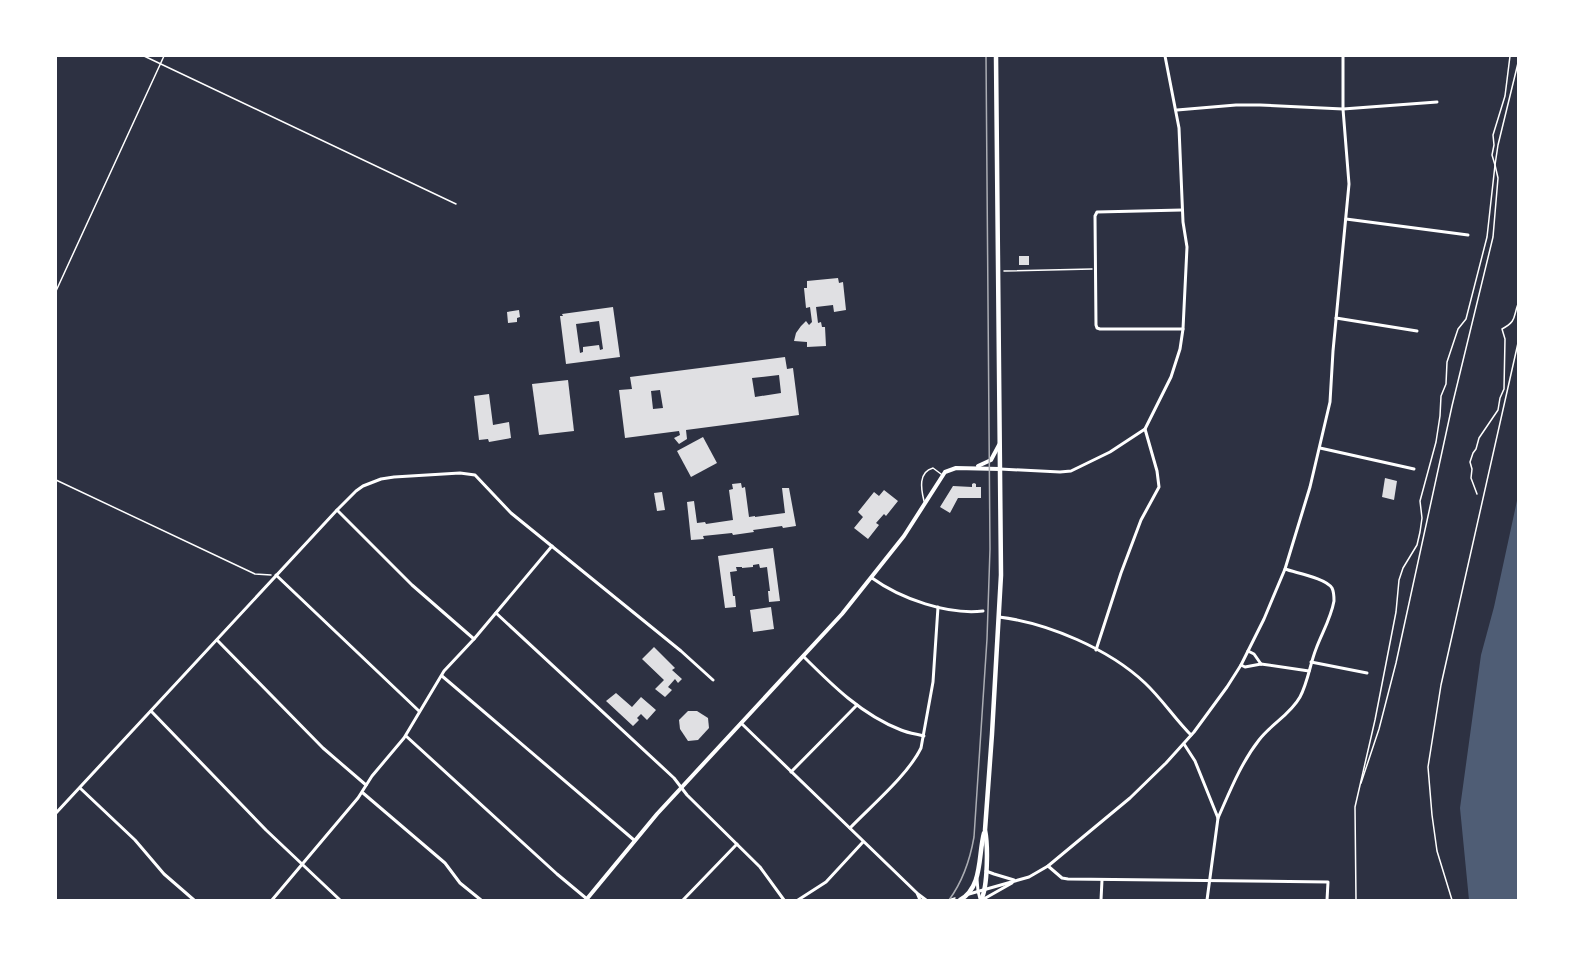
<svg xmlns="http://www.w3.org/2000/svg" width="1574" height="956" viewBox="0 0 1574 956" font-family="'PT Sans',sans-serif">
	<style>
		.water { fill: #4f5d75 }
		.building { fill: #e0e0e3; fill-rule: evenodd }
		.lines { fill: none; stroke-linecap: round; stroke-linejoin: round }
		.path { stroke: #fff; stroke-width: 1.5 }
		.service { stroke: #fff; stroke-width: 1.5 }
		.minor { stroke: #fff; stroke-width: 3 }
		.tertiary { stroke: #fff; stroke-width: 4 }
		.secondary { stroke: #fff; stroke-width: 4.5 }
		.tram { stroke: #abadb3; stroke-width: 1.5 }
	</style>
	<rect width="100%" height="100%" fill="#2d3142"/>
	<polygon class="water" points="1518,496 1518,900 1469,900 1460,808 1481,655 1494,607"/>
	<g class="building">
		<rect x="1019" y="256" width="10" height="9"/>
		<polygon points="838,278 839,283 843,282 846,310 834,312 833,305 816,307 818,323 821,322 822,327 825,327 826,346 807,347 807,342 794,341 796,333 801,326 806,321 809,325 812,322 810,307 806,308 804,288 807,288 807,281"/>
		<path d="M613,307L620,357L566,364L560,316H563L562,314ZM599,321L603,349L600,350L599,345L583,347V352L580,353L576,324Z"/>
		<polygon points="519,310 520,317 517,318 517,322 508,323 507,312"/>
		<path d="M785,357L787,369L793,368L799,415L686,430L687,439L679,444L674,438L680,435L679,431L625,438L619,390L632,389L630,377ZM779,375L781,393L755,397L752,378ZM660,390L663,408L653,409L651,391Z"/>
		<polygon points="568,380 574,431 539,435 532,384"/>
		<polygon points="489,394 493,425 509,422 511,438 489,442 488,439 479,440 474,396"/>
		<polygon points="703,437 717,463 691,477 677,451"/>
		<polygon points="1385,478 1397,481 1394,500 1382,497"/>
		<polygon points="741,483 742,488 745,487 749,517 755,516 755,517 785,513 782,488 789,488 796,526 783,528 782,526 753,530 754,532 733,535 732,533 703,536 704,539 691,540 687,502 694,501 697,523 705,522 706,524 733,520 729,490 733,489 732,484"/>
		<polygon points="974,483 976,484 976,487 981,487 981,498 958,498 950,513 940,507 953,486 972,487 972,484"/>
		<polygon points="884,490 898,501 886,516 884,514 876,523 879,525 868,539 854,528 863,517 858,512 874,492 879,496"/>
		<polygon points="662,492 665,510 657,511 654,493"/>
		<polygon points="773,548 780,601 769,602 768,591 770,591 767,567 760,568 759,564 753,565 753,567 742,568 742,567 736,567 737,571 730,572 733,596 735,596 736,607 725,608 718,556"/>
		<polygon points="771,607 774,629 753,632 750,610"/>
		<polygon points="654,647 675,668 672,670 682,679 678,683 675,679 668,687 672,690 665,697 655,689 664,680 642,659"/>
		<polygon points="616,693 632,707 641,697 656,710 647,720 641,714 637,718 639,720 633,726 606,701"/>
		<polygon points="688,711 697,711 708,718 709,728 698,740 688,741 680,729 679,720"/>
	</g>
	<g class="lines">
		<g class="path">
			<polyline points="144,56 456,204"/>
			<polyline points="1004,271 1092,269"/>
			<polyline points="56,291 164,56"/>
			<polyline points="56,480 255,574 271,575"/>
			<path d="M1477,494L1471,478L1472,469L1470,462L1473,453L1476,449L1479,438L1498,410L1500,398L1504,389L1505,339L1502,329C1517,321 1513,317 1518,304"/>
			<polyline points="1361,783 1379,729 1396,663 1452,406 1493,237 1498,178 1495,165 1498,145 1518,63 1518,56"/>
			<polyline points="948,900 955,898"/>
			<polyline points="1356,900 1355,807 1375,720 1396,612 1399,580 1403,568 1417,545 1420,532 1422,518 1420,501 1436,442 1440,416 1441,396 1446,384 1447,362 1458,329 1466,319 1487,237 1495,165 1492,155 1494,145 1493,135 1505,96 1510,56"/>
			<polyline points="1452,900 1437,851 1432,815 1428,767 1441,685 1518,343"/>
		</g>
		<path class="service" d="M924,501C921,489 918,472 933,468L941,474"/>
		<g class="minor">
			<polyline points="1177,110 1236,105 1260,105 1343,109 1437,102"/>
			<polyline points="1182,210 1097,212 1095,216 1096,325 1097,328 1100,329 1183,329"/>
			<polyline points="1346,219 1468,235"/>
			<polyline points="1336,318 1417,331"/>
			<polyline points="1320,448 1414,469"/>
			<polyline points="1000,469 1060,472 1071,471 1110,452 1145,429 1171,377 1180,349 1183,329 1187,247 1183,222 1179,128 1165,56"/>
			<polyline points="337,510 412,585 474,639"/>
			<polyline points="276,575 419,711"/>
			<path d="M872,578C901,599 948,615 983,611"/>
			<polyline points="496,613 674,778 687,795 760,867 784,900"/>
			<path d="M999,617C1048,623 1109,649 1145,683C1162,699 1175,719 1191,735"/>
			<polyline points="217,640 323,748 366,785"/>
			<polyline points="1096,650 1121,573 1141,520 1159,487 1157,471 1145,429"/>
			<polyline points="1248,651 1254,654 1261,664"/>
			<path d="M803,656C832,685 862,715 901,730C908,733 916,734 924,736"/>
			<polyline points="1311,662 1367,673"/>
			<polyline points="1241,665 1245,667 1261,664 1309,671"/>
			<polyline points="442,676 634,840"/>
			<polyline points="151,711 266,830 340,900"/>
			<polyline points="741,723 917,893 920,900"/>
			<polyline points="406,736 557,874 587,899"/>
			<polyline points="1184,744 1195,761 1218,818 1207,900"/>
			<polyline points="791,772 857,705"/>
			<polyline points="80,788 135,840 164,874 194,900"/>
			<polyline points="363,793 445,863 460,883 481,900"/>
			<polyline points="56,813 337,510 356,491 363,486 381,479 394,477 460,473 475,475 511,513 681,651 713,680"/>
			<path d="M1218,818C1230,791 1241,763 1259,740C1271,724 1290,715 1300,697C1308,682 1310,664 1316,649C1322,633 1331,618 1334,601C1334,596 1334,592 1332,588C1326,578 1296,573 1285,569"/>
			<path d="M850,828C871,806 908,775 921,748L933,682L938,607"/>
			<polyline points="1048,866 1062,878 1068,879 1328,882 1327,900"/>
			<polyline points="986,871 994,874 1014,880"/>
			<polyline points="977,879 978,891 980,899"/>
			<polyline points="918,894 926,900"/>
			<polyline points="969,894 1029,877 1048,866 1130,798 1166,763 1194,732 1227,687 1241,665 1264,619 1285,569 1310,487 1330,402 1333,351 1349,184 1343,109 1343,56"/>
			<polyline points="272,900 358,798 372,776 404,738 444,671 474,639 552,546"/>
			<polyline points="683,900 737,844"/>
			<polyline points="798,900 826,882 863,842"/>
			<polyline points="982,900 1012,883"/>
			<polyline points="1101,900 1102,880"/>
		</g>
		<g class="tertiary">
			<polyline points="978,466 991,460 999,445"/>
			<polyline points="586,900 657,814 842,614 904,536 945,472 956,468 1000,469"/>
		</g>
		<g class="secondary">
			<path d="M960,900C983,887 978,855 984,833"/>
			<path d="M981,900C988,887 988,845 985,830L992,734L1001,575L996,56"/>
		</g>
		<path class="tram" d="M949,900C963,881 970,860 974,837L987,639L990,549L986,56"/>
	</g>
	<rect width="1574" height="956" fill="none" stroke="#ffffff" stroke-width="114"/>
</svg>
